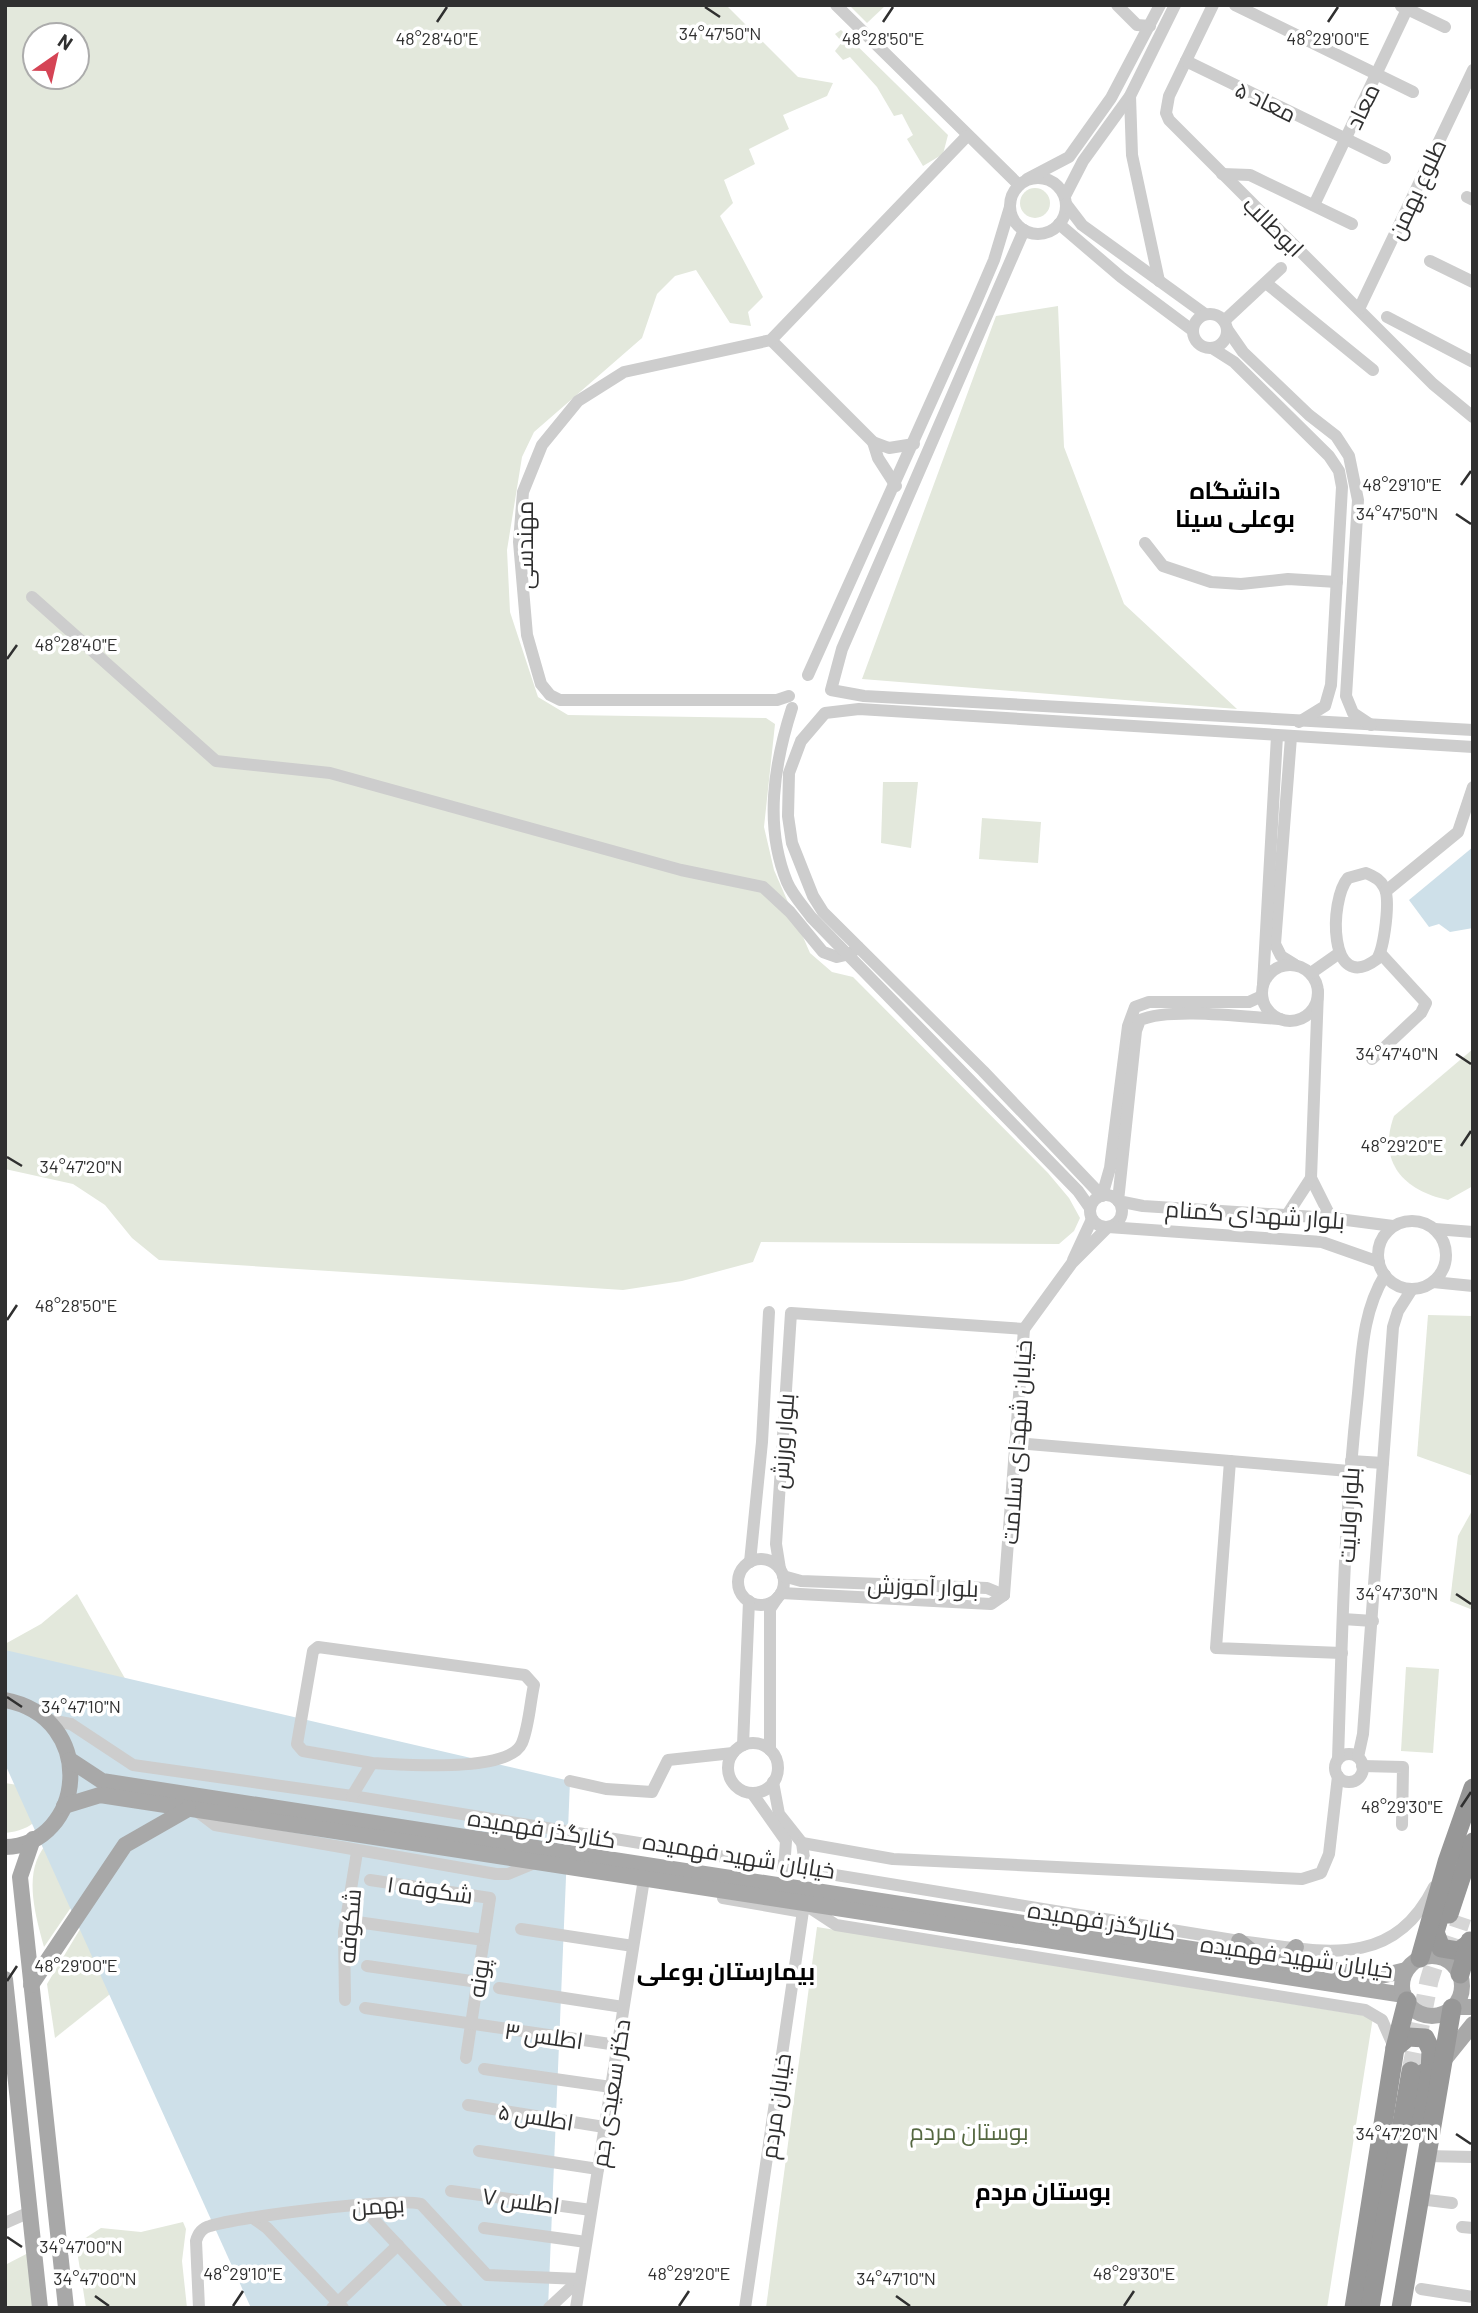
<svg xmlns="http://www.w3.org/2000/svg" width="1478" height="2313" viewBox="0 0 1478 2313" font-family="Barlow,Cairo,sans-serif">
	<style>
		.green { fill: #e3e8dc; fill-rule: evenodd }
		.water { fill: #cee0e9 }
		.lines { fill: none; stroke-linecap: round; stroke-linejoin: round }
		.highway-tunnel { stroke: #d6d6d6; stroke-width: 19; stroke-dasharray: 19 10; stroke-linecap: butt }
		.minor { stroke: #cdcdcd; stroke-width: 12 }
		.major { stroke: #a8a8a8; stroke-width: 16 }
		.highway { stroke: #979797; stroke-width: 19 }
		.ticks { fill: none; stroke: #303030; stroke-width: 2.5 }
		.labels { text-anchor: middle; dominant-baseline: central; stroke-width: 7; stroke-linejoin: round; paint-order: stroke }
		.street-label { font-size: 23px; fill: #303030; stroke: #fff }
		.park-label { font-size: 23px; fill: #556841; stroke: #fff }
		.neighbourhood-label { font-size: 24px; font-weight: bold; fill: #000; stroke: #fff }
		.ticks-label { font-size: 18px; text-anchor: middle; fill: #303030; stroke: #fff; stroke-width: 7; stroke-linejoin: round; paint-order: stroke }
	</style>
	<rect width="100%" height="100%" fill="#fff"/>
	<g class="green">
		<path d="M5,5H726L798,77L833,83L827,96L783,115L789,129L749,149L755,164L724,180L733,203L720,216L763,297L748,312L751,326L730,323L696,270L675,276L657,294L642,338L534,432L522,457L507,550L510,612L538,697L568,715L766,718L775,724L764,827L774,870L810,953L832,972L853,977L1048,1173L1069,1198L1080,1218L1074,1231L1059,1244L761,1242L753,1262L682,1281L623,1290L159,1260L132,1238L105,1205L73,1184L5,1169ZM35,35H77V77H35Z"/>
		<polygon points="849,5 886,5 867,23"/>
		<polygon points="841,30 948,135 943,154 923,166 907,139 913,135 902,114 894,116 877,87 850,57 843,60 835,51 842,42 835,34"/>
		<circle cx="1035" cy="203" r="15"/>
		<polygon points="1058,306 1064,447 1124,604 1237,709 862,679 996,316"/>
		<polygon points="883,782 918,782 911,848 881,843"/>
		<polygon points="982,818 1041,822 1038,863 979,859"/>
		<path d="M1473,1049V1186L1448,1200C1404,1191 1377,1162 1394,1116Z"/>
		<polygon points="1428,1315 1473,1316 1473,1476 1417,1456"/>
		<polygon points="1473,1509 1473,1610 1450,1601 1458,1536"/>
		<polygon points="77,1594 173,1763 5,1663 5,1644 41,1624"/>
		<polygon points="1406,1667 1439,1669 1433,1753 1401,1751"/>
		<path d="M5,1783L49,1790C45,1817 33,1830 5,1833Z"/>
		<path d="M77,1814L102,1862L44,1947C36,1917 24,1877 42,1850C51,1836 65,1825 77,1814Z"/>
		<polygon points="97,1901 144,1967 55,2038 47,1984"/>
		<polygon points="817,1927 1373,2017 1327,2308 766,2308"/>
		<polygon points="183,2222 186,2229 182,2261 187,2308 86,2308 76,2244 101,2228 141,2232"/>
		<polygon points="32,2251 41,2308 5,2308 5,2265"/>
	</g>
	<g class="water">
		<polygon points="1473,847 1473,928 1450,932 1439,924 1429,927 1409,900"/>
		<polygon points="5,1650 570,1781 548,2308 251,2308 5,1764"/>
	</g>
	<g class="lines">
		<g class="highway-tunnel">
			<polyline points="1449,1956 1462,1917"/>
			<polyline points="1411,2071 1429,1981 1444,1932"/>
		</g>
		<g class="minor">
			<polyline points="836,5 1019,185"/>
			<polyline points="1117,5 1137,25 1150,26"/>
			<polyline points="1213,5 1169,96 1166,113 1169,120 1433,384 1473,417"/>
			<polyline points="1235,5 1413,92"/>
			<polyline points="1401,6 1445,27"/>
			<polyline points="1186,61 1385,158"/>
			<polyline points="1130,96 1132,155 1159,281"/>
			<polyline points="1222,174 1250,175 1352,224"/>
			<circle cx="1038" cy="206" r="28"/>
			<polyline points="1027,179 1069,157 1111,98 1160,5"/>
			<polyline points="1065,196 1083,161 1130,96 1175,5"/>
			<polyline points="1467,197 1473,200"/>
			<polyline points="1066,204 1082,225 1205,314"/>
			<polyline points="1314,205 1409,5"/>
			<polyline points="1059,224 1121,277 1192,330"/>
			<polyline points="1024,230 842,649 831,690 864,696 1473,730"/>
			<polyline points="1430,261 1473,282"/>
			<polyline points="1266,283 1373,370"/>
			<polyline points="1359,309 1473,70"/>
			<circle cx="1210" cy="331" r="17"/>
			<polyline points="1387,317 1473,362"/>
			<polyline points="1224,321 1281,268"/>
			<polyline points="1227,329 1243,352 1309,415 1336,436 1349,456 1358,500 1346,696 1353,713 1371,725"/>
			<polyline points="771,340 873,442"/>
			<polyline points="1212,348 1234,362 1329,456 1339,471 1342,487 1331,685 1325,706 1299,722"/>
			<polyline points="896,486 878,458 873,442 889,448 914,444"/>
			<polyline points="1145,543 1163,566 1211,582 1241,584 1288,579 1337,582"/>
			<polyline points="32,597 216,761 330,773 681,870 763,887 790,912 823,952 837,957 850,954 858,947"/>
			<polyline points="808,675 976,302 994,260 1010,207"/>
			<polyline points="789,696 777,700 560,700 550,695 541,684 527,635 519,542 523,492 542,445 578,401 624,372 771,340 967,136"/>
			<path d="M792,708C774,764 764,826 787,882C792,894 803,906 811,917L1078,1191L1090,1208"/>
			<polyline points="1291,737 1275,944 1281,956 1294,964"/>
			<path d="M1366,873C1374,877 1380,879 1384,887C1391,899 1384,948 1377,959C1328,996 1329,900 1348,878Z"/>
			<polyline points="1386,891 1458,832 1473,787"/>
			<circle cx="1290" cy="993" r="28"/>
			<polyline points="1311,973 1338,954"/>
			<polyline points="1263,984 1277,736"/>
			<polyline points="1318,991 1311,1178 1331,1218"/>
			<polyline points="1262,996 1249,1002 1149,1002 1135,1007 1128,1026 1110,1168 1102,1196 983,1071 823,912 813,896 792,843 788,816 789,773 801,741 825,713 859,709 1473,747"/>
			<path d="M1280,1019C1246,1017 1170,1007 1140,1020L1136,1031L1118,1201L1143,1206L1331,1218L1393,1226"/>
			<polyline points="1372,1059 1421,1013 1426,1003 1381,954"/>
			<circle cx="1106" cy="1211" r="16"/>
			<polyline points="1287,1215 1311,1178"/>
			<circle cx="1412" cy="1255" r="34"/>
			<polyline points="1435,1229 1473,1232"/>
			<polyline points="1073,1260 1092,1219"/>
			<polyline points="1433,1282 1473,1286"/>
			<polyline points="1015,1443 1349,1471"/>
			<polyline points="1230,1461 1216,1648 1342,1653"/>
			<polyline points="1351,1461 1383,1463"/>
			<circle cx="761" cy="1582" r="23"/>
			<polyline points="750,1562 762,1442 769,1312"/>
			<polyline points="780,1569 776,1544 791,1313 1024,1329"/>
			<polyline points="783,1576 801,1581 987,1588 1004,1595"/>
			<polyline points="781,1593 991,1604 1004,1595"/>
			<polyline points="1004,1595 1024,1329 1072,1263 1108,1227 1322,1242 1379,1262"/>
			<polyline points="1343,1619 1373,1621"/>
			<path d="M49,1720L71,1724L133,1765L352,1796L1239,1941C1317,1950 1391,1973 1434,1887"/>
			<circle cx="753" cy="1768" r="25"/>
			<polyline points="743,1745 749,1601"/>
			<polyline points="770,1750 770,1609 778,1597"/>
			<circle cx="1349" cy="1768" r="14"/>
			<polyline points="1358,1757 1363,1734 1393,1327 1398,1311 1412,1289"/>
			<path d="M1338,1759C1342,1640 1344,1522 1357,1403C1362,1359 1361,1314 1385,1275"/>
			<polyline points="1362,1766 1403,1767 1402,1825"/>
			<polyline points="570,1781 606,1789 652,1792 668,1760 733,1753"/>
			<polyline points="773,1782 779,1814 802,1843 806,1872"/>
			<polyline points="752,1793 786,1841 784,1868"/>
			<path d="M352,1796L372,1763C401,1764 509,1774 522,1743C529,1726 530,1703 534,1685L525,1675L318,1647L313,1651L297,1744L303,1751L372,1763"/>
			<polyline points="194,1809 215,1825 496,1874 508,1874 537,1862"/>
			<polyline points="802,1843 893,1859 1302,1879 1321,1873 1329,1854 1338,1776"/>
			<polyline points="370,1880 490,1898 466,2058"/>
			<polyline points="723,1898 803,1912"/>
			<polyline points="357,1922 484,1940"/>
			<polyline points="521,1929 633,1946"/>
			<polyline points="367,1966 478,1982"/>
			<polyline points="499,1988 623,2007"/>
			<polyline points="345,2000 344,1932 357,1852"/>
			<polyline points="365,2008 617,2045"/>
			<polyline points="484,2069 611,2087"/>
			<polyline points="468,2105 604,2127"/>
			<polyline points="479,2151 598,2169"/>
			<polyline points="1425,2156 1473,2157"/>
			<polyline points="451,2191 591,2210"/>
			<polyline points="1419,2199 1452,2203"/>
			<polyline points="361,2206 457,2308"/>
			<polyline points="253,2218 267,2228 343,2308"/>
			<polyline points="5,2223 30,2212"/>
			<polyline points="1462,2227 1473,2228"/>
			<polyline points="484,2228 586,2242"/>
			<polyline points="1421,2289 1473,2297"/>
			<path d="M199,2308L196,2241C198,2233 202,2228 210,2226C237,2217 397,2197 421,2204L487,2275L580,2279"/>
			<polyline points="332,2308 398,2245"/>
			<polyline points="549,2308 580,2279"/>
			<polyline points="576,2308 644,1879"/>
			<polyline points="745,2308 804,1904 836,1925 1365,2010 1382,2020 1394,2047"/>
		</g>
		<g class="major">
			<path d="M5,1700C99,1718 85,1845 5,1847"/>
			<polyline points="70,1760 102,1781 1283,1963 1381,1976 1406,1970"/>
			<polyline points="64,1806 100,1795 1404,1995"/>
			<polyline points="33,1839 20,1877 66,2308"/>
			<polyline points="1239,1941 1261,1959"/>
			<circle cx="1432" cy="1986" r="30"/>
			<polyline points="1283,1963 1296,1947"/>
			<polyline points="5,1979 40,2308"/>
			<polyline points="31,1985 125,1845 188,1809"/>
			<polyline points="1454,2007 1473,2007"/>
			<polyline points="1444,2060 1473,2024"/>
		</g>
		<g class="highway">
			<polyline points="1449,1914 1473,1842"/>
			<polyline points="1438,1922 1435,1932 1441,1948 1459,1951 1470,1943"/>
			<polyline points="1420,1958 1447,1862 1473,1788"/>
			<polyline points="1460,1974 1470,1941"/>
			<polyline points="1395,2048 1408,2037 1425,2038 1431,2050 1430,2073"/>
			<polyline points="1417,2133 1424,2073"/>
			<polyline points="1354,2308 1395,2048 1407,2001"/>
			<polyline points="1370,2308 1411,2071"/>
			<polyline points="1401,2308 1452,2008"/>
		</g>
	</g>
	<path class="ticks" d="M705,7L720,17M437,22L447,7M883,22L893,7M1328,22L1338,7M1461,485L1471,471M1456,514L1471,524M7,659L17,645M1456,1054L1471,1064M1461,1146L1471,1131M7,1157L22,1166M7,1320L17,1305M1456,1594L1471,1604M7,1697L22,1707M1461,1807L1471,1792M7,1981L17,1966M1456,2134L1471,2144M7,2237L22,2247M95,2296L109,2306M896,2296L910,2306M233,2306L243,2291M679,2306L689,2291M1124,2306L1134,2291"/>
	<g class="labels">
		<g class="street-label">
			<text transform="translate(1266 101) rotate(26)">معاد ۵</text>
			<text transform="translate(1362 106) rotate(-64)">معاد</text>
			<text transform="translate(1416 189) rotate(-65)">طلوع بهمن</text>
			<text transform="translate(1274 226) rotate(45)">ابوطالب</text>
			<text transform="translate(524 545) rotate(-90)">مهندسی</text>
			<text transform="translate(1255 1214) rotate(4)">بلوار شهدای گمنام</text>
			<text transform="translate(782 1441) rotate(-86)">بلوار ورزش</text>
			<text transform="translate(1016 1442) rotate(-86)">خیابان شهدای سلامت</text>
			<text transform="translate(1348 1515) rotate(-87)">بلوار ولایت</text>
			<text transform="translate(923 1586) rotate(2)">بلوار آموزش</text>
			<text transform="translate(542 1828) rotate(9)">کنارگذر فهمیده</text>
			<text transform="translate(739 1855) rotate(9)">خیابان شهید فهمیده</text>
			<text transform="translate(430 1889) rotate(8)">شکوفه ۱</text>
			<text transform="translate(1102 1920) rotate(9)">کنارگذر فهمیده</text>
			<text transform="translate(349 1926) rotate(-85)">شکوفه</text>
			<text transform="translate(1297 1956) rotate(8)">خیابان شهید فهمیده</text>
			<text transform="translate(478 1978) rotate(-82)">پونه</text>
			<text transform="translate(544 2035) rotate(8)">اطلس ۳</text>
			<text transform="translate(610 2093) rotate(-81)">دکتر سعیدی جم</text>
			<text transform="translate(775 2106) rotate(-82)">خیابان مردم</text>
			<text transform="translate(536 2116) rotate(9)">اطلس ۵</text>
			<text transform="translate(521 2200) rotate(8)">اطلس ۷</text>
			<text transform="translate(378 2205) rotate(-4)">بهمن</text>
		</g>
		<g class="park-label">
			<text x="969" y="2131">بوستان مردم</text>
		</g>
		<g class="neighbourhood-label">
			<text x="1235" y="489">دانشگاه<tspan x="1235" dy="28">بوعلی سینا</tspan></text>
			<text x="726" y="1970">بیمارستان بوعلی</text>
			<text x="1043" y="2190">بوستان مردم</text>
		</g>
	</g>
	<g class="ticks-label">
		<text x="720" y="40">34°47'50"N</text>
		<text x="883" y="45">48°28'50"E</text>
		<text x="1328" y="45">48°29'00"E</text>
		<text x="437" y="45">48°28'40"E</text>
		<text x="1402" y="491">48°29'10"E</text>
		<text x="1397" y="520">34°47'50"N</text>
		<text x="76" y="651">48°28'40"E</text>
		<text x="1397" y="1060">34°47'40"N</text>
		<text x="1402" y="1152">48°29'20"E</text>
		<text x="81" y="1173">34°47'20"N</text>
		<text x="76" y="1312">48°28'50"E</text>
		<text x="1397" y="1600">34°47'30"N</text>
		<text x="81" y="1713">34°47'10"N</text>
		<text x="1402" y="1813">48°29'30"E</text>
		<text x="76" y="1972">48°29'00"E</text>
		<text x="1397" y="2140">34°47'20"N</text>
		<text x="81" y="2253">34°47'00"N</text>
		<text x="243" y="2280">48°29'10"E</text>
		<text x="689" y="2280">48°29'20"E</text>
		<text x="1134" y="2280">48°29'30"E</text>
		<text x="95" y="2285">34°47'00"N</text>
		<text x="896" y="2285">34°47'10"N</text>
	</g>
	<rect width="1478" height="2313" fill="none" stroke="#303030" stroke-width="14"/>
	<g transform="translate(56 56) rotate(34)"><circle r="33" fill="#ffffff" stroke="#acacac" stroke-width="2"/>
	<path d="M0-5L12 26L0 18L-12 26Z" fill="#d54455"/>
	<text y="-10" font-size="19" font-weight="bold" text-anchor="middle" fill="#303030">N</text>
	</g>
</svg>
